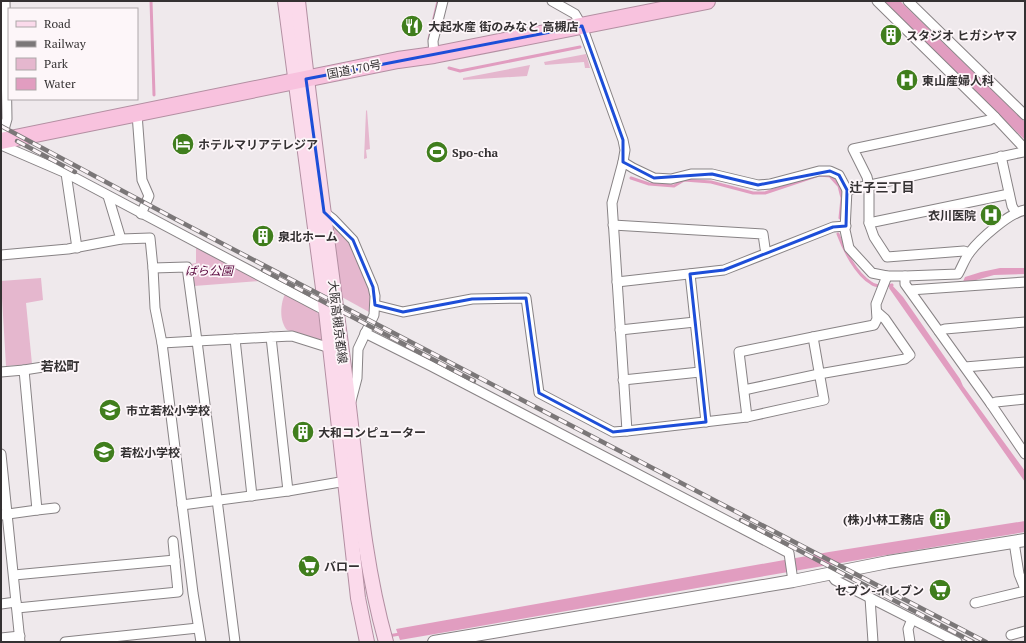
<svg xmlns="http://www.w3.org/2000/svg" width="1026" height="643" viewBox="0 0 1026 643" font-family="'PT Serif','Noto Sans JP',serif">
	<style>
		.green { fill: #e5b7ce }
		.water { fill: #e19dc0 }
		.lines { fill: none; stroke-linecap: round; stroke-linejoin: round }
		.stream { stroke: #e19dc0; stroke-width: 3 }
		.street-casing { stroke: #888385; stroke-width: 11 }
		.secondary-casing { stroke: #888385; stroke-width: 14 }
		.primary-casing { stroke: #b38fa2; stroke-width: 16 }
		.highway-casing { stroke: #b38fa2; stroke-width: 18 }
		.street { stroke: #fff; stroke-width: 9 }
		.secondary { stroke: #fff; stroke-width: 12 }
		.primary { stroke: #fbdaeb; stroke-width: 14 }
		.highway { stroke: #f8c2de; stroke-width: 16 }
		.rail-casing { stroke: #7b7778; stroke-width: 4.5 }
		.rail { stroke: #fdf6f9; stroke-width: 3; stroke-dasharray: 9; stroke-linecap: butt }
		.marked { fill: none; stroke: #1d4ed8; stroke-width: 3; stroke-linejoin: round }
		.labels { text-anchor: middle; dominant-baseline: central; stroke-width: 3.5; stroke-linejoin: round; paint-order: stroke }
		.poi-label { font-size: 12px; font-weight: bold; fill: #343132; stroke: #fdf6f9; text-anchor: start }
		.street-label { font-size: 12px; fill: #343132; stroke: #fdf6f9 }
		.park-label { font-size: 12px; font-style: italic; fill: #5b0a3f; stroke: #fdf6f9 }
		.neighbourhood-label { font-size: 13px; font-weight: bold; fill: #343132; stroke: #fdf6f9 }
	</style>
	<rect width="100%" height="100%" fill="#efe9ec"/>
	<g class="green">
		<polygon points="586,54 590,68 585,68 584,62 545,65 544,62"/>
		<polygon points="530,65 527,76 463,80 463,78"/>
		<polygon points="367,110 370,149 366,150 367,158 364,159 366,111"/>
		<polygon points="331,223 350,243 371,292 371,310 369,312 340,296"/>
		<polygon points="196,247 260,281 194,286 191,264 196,263"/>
		<polygon points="41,278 43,300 26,303 32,364 6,366 1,281"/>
		<path d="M286,292L315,310L320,316L322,341L287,330C279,321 280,303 286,292Z"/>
	</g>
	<g class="water">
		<polygon points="882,1 900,1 1025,122 1025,140"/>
		<polygon points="1000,268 1025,268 1025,274 994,275 962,284 965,277 981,272"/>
		<polygon points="891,284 903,297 960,379 963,386 1025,471 1025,482 889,288"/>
		<path d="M1025,521V532C816,566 608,604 400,640L396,629L829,552Z"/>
	</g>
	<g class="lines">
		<g class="stream">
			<polyline points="151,1 154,95"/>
			<polyline points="429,39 438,1"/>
			<polyline points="449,68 460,71 580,47"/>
			<polyline points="631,178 649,184 674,186 684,180 711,182 753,193 765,193 819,175 830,176 839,186 842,198 840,218"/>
			<path d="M838,234C844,250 856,274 871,283C876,287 886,286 892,285"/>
			<polyline points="388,636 400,634"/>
		</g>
		<g class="street-casing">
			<g id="street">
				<polyline points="877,1 995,117 1025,149"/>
				<polyline points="908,1 1025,115"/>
				<polyline points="434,55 433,41 443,1"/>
				<polyline points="137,114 142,180 149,196 141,214"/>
				<polyline points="1,140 7,119 5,1"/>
				<polyline points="1,145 66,173 326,311"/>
				<polyline points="1001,156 1012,206 1016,213"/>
				<path d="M623,162L633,168L654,178L671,179L691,174H712L758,185L770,184L819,171H830L839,175L847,190L845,230L849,248L872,273L887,276H905L958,274C962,267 965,258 970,252C980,239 1009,213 1025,210"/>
				<polyline points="66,173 77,248"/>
				<polyline points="847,190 1023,152 1025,150"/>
				<polyline points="108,196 121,239"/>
				<polyline points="324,212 333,219 353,240 373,287 375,296 374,315 358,349 357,378 351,401"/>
				<polyline points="869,223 1009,194"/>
				<polyline points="613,225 763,234 765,248 767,253"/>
				<polyline points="969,253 964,251 887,257 874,237 869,223 869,186 867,177 853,149 990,120 995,117"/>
				<polyline points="1,255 68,249 121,239 150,238 153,268 155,308 162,343 193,593 201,642"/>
				<polyline points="153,268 187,267 197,341 235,339"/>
				<polyline points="690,274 706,422"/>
				<polyline points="905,276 905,284 991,404 1025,454"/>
				<polyline points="617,282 724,270 833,227 846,226"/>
				<polyline points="910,290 1025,282"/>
				<polyline points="375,305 403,312 472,299 526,298 539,393 613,432 627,431 612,203 623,162 625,150 623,140 582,26 575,14 552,1"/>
				<polyline points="620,330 695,322"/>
				<polyline points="939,331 945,329 1025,322"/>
				<polyline points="365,333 431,366 789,553 793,581"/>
				<polyline points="162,343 197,341 235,642"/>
				<polyline points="965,367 1025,362"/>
				<polyline points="24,370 43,367"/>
				<polyline points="1,372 24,370 37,510 1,515"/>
				<polyline points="623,380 700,372"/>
				<polyline points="744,390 819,374 905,359 910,355 885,319 877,312"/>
				<polyline points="991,404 996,402 1025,399"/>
				<polyline points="747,417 739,352 813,337"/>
				<polyline points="627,431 747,417 824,400 813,337 874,325 877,319 876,304 887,276"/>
				<polyline points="1,454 20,642"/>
				<polyline points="288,491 271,337 292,336 330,348"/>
				<polyline points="252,496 235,339 271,337"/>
				<polyline points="182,505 288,491 346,481"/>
				<polyline points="37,510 55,508"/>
				<polyline points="1014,542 1019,574 1025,589"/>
				<polyline points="830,573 835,580 957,642"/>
				<polyline points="14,575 175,560"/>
				<polyline points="870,598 873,642"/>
				<polyline points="975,603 1025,591"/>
				<polyline points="1,604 16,602"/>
				<polyline points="17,608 178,592 173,541"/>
				<polyline points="1011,635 1025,631"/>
				<polyline points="1,638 20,636"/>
				<polyline points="65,642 198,628"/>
				<polyline points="910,642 908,629 912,619"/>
			</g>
		</g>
		<g class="secondary-casing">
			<polyline id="secondary" points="434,642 793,581 888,562 1025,540"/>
		</g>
		<g class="primary-casing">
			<g id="primary">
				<polyline points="285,1 326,311 358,598 367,642"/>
				<path d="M298,1C312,128 329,255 346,382C357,469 362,557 386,642"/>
			</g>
		</g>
		<g class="highway-casing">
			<polyline id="highway" points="1,141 398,60 434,55 707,1"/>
		</g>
		<use href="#street" class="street"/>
		<use href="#secondary" class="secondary"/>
		<use href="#primary" class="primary"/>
		<use href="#highway" class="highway"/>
		<g class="rail-casing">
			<g id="rail">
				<polyline points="1,126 179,221 986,642"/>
				<polyline points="17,141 75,172"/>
				<polyline points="263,270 474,381"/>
				<polyline points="741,520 973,642"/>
			</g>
		</g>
		<use href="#rail" class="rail"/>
	</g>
	<path class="marked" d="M582,26L623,140V162L654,178L712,174L758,185L830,171L839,175L847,190L846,226L833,227L724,270L690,274L706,422L613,432L539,393L526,298L472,299L403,312L375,305L373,287L353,240L324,212L306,79Z"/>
	<defs>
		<g id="restaurant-disc" transform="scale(1.15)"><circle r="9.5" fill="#407e1d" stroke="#fdf6f9"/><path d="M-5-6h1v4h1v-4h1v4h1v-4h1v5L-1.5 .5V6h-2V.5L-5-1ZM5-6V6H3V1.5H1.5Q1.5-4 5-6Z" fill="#fff"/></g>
		<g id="building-disc" transform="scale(1.15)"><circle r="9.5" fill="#407e1d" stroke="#fdf6f9"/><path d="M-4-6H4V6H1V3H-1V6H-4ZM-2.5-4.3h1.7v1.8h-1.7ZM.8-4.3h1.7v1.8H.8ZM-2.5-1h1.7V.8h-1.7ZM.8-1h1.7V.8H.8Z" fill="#fff"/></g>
		<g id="hospital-disc" transform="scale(1.15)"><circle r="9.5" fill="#407e1d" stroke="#fdf6f9"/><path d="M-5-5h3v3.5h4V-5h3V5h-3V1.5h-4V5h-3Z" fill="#fff"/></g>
		<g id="hotel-disc" transform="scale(1.15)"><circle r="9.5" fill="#407e1d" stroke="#fdf6f9"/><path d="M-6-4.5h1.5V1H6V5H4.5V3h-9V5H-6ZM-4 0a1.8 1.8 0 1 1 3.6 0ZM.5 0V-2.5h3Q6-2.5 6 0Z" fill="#fff"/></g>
		<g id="stadium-disc" transform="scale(1.15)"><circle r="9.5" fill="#407e1d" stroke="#fdf6f9"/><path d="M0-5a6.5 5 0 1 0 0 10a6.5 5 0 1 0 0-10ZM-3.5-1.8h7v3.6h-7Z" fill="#fff"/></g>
		<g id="school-disc" transform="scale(1.15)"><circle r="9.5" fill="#407e1d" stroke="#fdf6f9"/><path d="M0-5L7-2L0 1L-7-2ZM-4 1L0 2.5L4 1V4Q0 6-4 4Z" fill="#fff"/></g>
		<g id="supermarket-disc" transform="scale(1.15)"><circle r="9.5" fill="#407e1d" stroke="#fdf6f9"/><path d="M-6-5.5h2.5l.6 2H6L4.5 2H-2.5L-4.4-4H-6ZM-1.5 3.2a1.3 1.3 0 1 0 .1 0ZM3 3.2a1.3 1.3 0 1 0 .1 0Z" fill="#fff"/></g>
	</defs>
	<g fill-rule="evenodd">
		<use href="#restaurant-disc" x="412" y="26"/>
		<use href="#building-disc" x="891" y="35"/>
		<use href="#hospital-disc" x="907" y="80"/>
		<use href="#hotel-disc" x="183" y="144"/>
		<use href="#stadium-disc" x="437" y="152"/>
		<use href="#hospital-disc" x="991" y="215"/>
		<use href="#building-disc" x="263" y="236"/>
		<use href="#school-disc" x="110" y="410"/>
		<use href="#building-disc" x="303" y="432"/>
		<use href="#school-disc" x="104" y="452"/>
		<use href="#building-disc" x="940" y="519"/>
		<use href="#supermarket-disc" x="309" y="566"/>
		<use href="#supermarket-disc" x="940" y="590"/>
	</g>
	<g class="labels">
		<g class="poi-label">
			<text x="428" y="26">大起水産 街のみなと 高槻店</text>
			<text x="906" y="35">スタジオ ヒガシヤマ</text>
			<text x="922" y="80">東山産婦人科</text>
			<text x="198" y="144">ホテルマリアテレジア</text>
			<text x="452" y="152">Spo-cha</text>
			<text x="976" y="215" text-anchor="end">衣川医院</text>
			<text x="278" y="236">泉北ホーム</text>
			<text x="126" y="410">市立若松小学校</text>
			<text x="318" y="432">大和コンピューター</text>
			<text x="120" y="452">若松小学校</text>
			<text x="924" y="519" text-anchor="end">(株)小林工務店</text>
			<text x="324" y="566">バロー</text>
			<text x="924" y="590" text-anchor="end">セブン-イレブン</text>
		</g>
		<g class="street-label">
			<text transform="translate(354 69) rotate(-11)">国道170号</text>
			<text transform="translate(338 322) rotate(83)">大阪高槻京都線</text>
		</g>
		<g class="park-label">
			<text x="209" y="270">ばら公園</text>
		</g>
		<g class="neighbourhood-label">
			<text x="882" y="187">辻子三丁目</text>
			<text x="60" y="366">若松町</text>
		</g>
	</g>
	<rect width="1026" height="643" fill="none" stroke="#343132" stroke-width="4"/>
	<rect x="8" y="8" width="130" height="92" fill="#fdf6f9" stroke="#ada7a9"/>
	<rect x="16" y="21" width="20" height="6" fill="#fbdaeb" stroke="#ada7a9"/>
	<text x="44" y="28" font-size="12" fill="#343132">Road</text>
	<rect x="16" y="41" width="20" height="6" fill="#7b7778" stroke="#ada7a9"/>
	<text x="44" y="48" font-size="12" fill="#343132">Railway</text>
	<rect x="16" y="58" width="20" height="12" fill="#e5b7ce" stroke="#ada7a9"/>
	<text x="44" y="68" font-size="12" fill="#343132">Park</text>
	<rect x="16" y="78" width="20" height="12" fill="#e19dc0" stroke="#ada7a9"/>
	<text x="44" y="88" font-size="12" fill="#343132">Water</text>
</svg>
